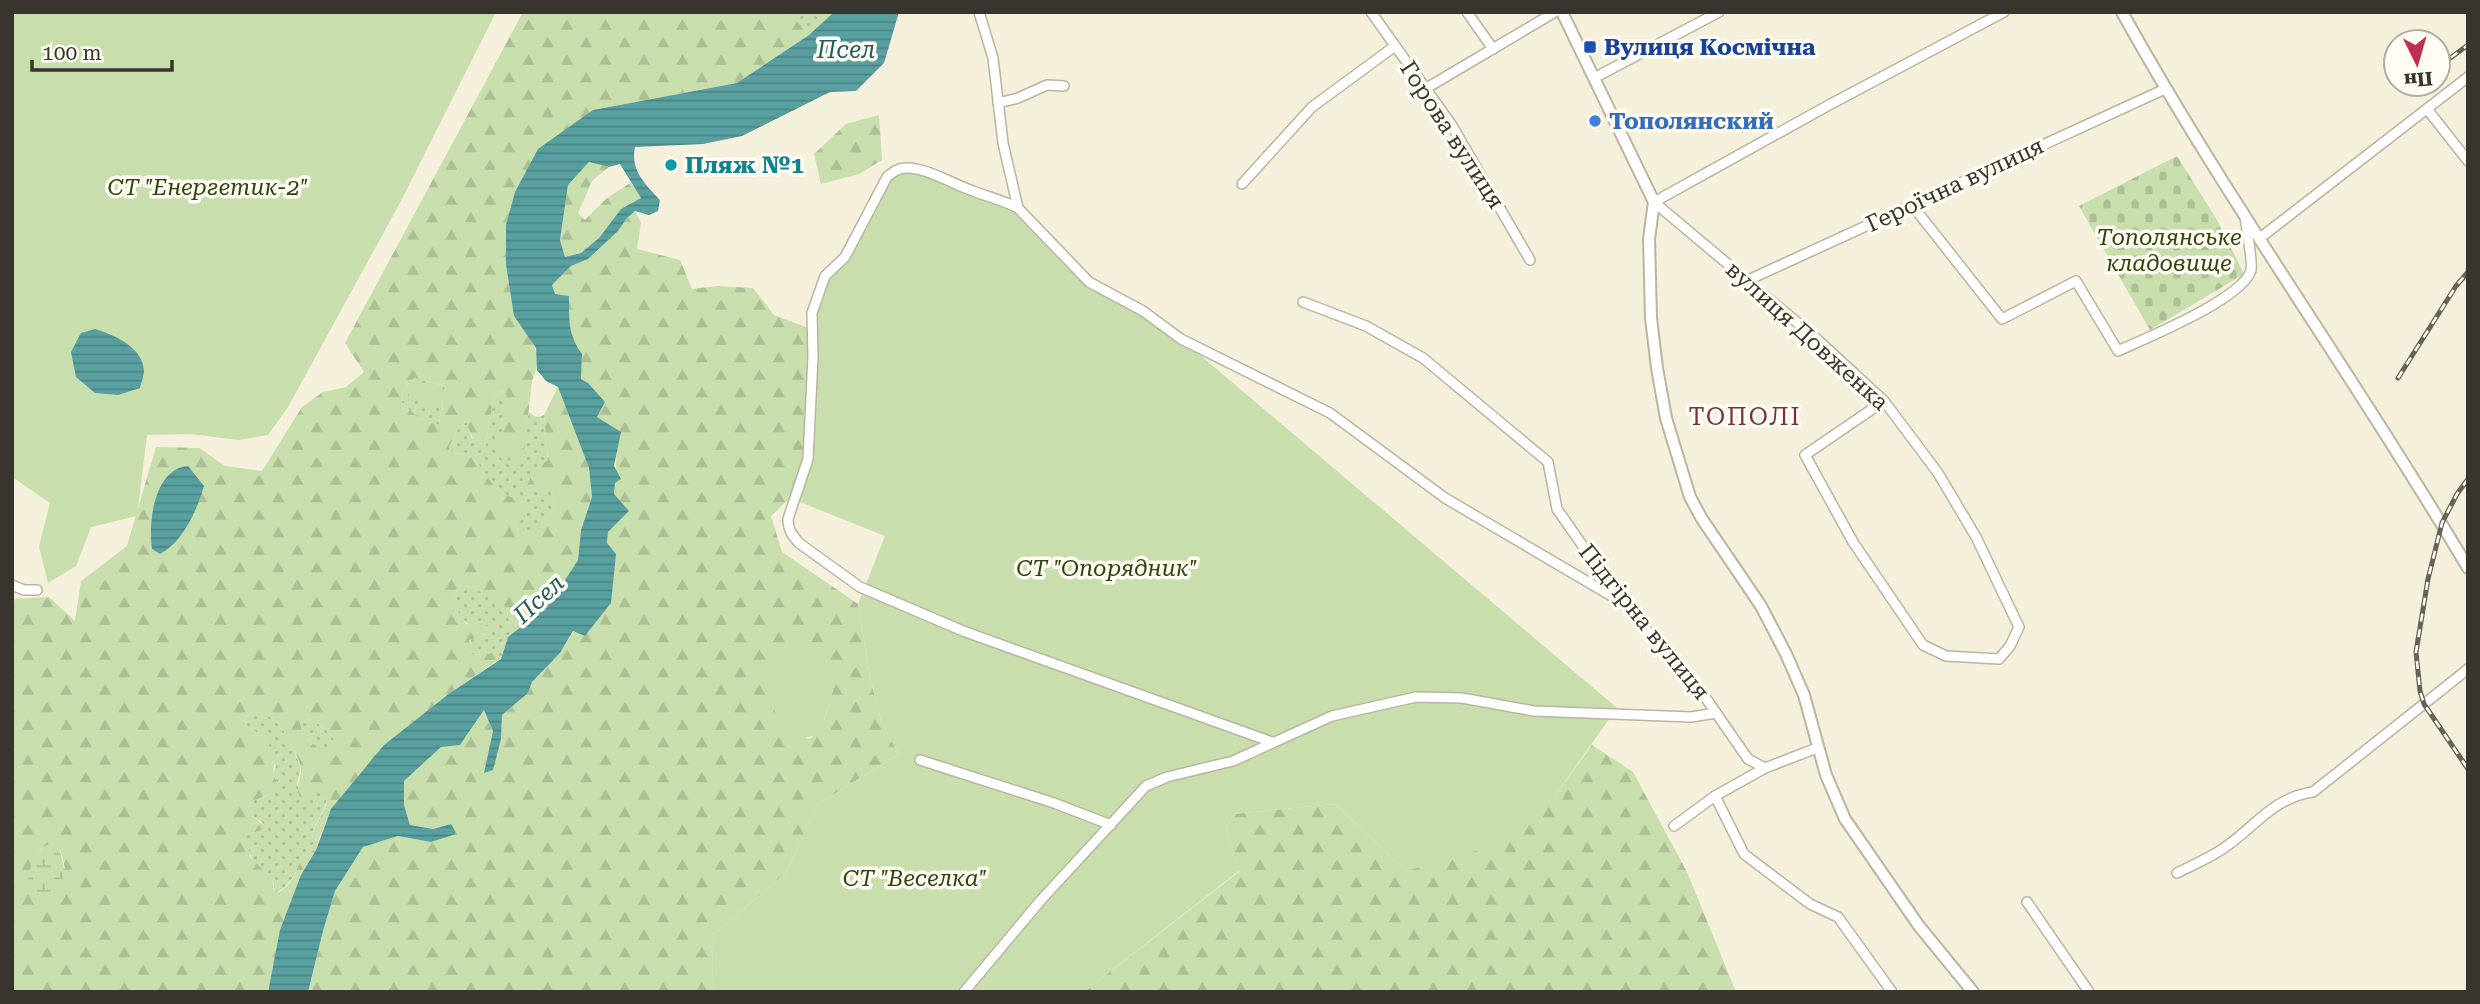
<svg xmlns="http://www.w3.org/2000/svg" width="2480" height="1004" viewBox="0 0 2480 1004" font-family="'Roboto Serif',serif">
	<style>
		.grass { fill: url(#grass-dots) }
		.forest { fill: url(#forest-firs); fill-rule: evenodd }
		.wetland { fill: url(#wetland-marsh) }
		.cemetery { fill: url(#cemetery-stones) }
		.garden { fill: #c8deac }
		.water { fill: url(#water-rules); fill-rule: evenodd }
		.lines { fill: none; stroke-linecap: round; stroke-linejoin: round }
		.minor-casing { stroke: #b9b5a0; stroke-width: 12 }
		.tertiary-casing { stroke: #b9b5a0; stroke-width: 14 }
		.minor { stroke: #fff; stroke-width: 9 }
		.tertiary { stroke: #fff; stroke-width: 10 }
		.rail-casing { stroke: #656357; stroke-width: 5 }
		.rail { stroke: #fffdf4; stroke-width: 2.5; stroke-dasharray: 8; stroke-linecap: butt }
		.transit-dot { fill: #1a4fb4; stroke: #fffdf4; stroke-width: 2.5 }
		.shop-dot { fill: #3f7fe0; stroke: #fffdf4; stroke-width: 2.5 }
		.culture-dot { fill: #0f9aa8; stroke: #fffdf4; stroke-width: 2.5 }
		.labels { text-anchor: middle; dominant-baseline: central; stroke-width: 7; stroke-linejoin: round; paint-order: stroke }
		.transit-label { font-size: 23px; font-weight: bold; fill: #164399; stroke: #fffdf4; text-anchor: start }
		.shop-label { font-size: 23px; font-weight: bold; fill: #366cbe; stroke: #fffdf4; text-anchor: start }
		.street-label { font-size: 23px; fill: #37352d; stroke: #fffdf4 }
		.culture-label { font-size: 23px; font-weight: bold; fill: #0d838f; stroke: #fffdf4; text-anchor: start }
		.park-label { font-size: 23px; font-style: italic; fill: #31440d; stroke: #fffdf4 }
		.water-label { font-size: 24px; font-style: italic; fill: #205d5e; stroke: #fffdf4 }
		.neighbourhood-label { font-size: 24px; letter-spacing: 2px; fill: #78313c; stroke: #fffdf4 }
	</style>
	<defs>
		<pattern id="grass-dots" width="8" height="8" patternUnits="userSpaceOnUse" patternTransform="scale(1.75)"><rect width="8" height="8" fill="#c8deac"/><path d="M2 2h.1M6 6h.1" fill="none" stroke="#acbf94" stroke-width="1.8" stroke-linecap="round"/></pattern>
		<pattern id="forest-firs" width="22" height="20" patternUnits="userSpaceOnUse" patternTransform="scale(1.75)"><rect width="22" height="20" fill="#c8deac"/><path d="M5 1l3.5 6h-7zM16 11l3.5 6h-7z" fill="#acbf94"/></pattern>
		<pattern id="wetland-marsh" width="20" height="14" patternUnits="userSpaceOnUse" patternTransform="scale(1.75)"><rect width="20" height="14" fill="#c8deac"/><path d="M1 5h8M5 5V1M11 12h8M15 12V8" fill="none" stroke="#acbf94"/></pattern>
		<pattern id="cemetery-stones" width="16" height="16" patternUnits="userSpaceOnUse" patternTransform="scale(1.75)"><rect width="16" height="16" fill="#c8deac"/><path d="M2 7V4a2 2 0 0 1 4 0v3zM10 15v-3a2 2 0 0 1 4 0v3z" fill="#acbf94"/></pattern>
		<pattern id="water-rules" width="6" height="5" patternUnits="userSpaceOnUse" patternTransform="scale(1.75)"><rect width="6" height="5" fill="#58a0a0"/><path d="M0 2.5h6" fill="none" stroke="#4a8383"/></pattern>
	</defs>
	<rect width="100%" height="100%" fill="#f4f0db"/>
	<g class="grass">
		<polygon points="789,12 834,12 809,35"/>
		<path d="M414,378L445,386L439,424C422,424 412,413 401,401L404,388Z"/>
		<path d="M501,390L508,396L524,454V434L529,412C534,417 538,418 544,415L548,460L530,492L552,486L554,507L531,537L514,526L525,503L502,493L494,486L474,458L450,451L449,447L459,427L466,422L469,425L471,437L484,452L493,401Z"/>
		<path d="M468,586C482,591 492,600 506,607L510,625L519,629L508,637L501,658L493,653L473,655L469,650V640L490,634C464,624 452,617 457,587Z"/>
		<path d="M251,712C281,711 291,745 301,767L297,785L327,794C328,811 311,823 313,840L319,839L316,850C295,851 301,883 275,893L273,880C258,867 245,857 247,835L263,823L253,816L249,805L252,801L267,796L278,785L273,773L276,766L266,738L247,726L244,719Z"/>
		<path d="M309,719C321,725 330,732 337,744L335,748H319L303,736L300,722Z"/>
	</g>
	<g class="forest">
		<path d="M523,12H789L809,35L737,83L593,110L514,316C530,338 545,353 532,381L523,459L503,461L497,453L508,401V396L501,390L493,401L484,452L476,446L466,422L459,427L449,447L450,451L474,458L494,486L502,493L525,503V517L516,521L514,526L531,536L554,507L552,487L530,492L526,489L533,470L548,460L544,415L558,387L589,468L592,497L581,530L578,560L548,606L519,629L510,626L506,607C485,600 481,585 457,587C454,603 457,612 466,624L496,627L490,634L469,640V650L473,655L493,653L501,658L450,693L331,809L319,839L313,840C312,823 328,812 327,795L318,793L309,799L299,796C296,782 301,781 301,770C301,763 296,755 293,749C285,731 274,711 251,712L244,719L247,726L266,738L275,760L273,773L278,785C272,798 258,796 249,804L253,816L266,828L247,835L250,857L273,880V888L278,893C283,889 288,886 291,881C299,869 300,851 316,850C289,896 278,940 268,992H12V599L49,597L75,621L81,581L127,546L156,447L199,448L225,466L262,471L302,407L323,392L346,387L364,372L345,343ZM414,378L445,386L439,424C422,423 412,413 401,401L404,388ZM309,719C321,725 330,732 337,744L335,748H319L303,736L300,722ZM51,843C62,846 63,859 65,869L39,851Z"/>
		<polygon points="879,115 882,160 859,174 821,184 814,154 846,124"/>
		<polygon points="589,162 609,167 592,181 578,213 585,220 607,198 630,183 637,188 642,198 621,209 599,238 581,253 565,257 560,240 568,185"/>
		<path d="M635,211L641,223L637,249L680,260L692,289L718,286L753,288L774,315L811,329L818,400L799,480L790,498L771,516L782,552L858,604L870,677L882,724L899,754L817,805L786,873L713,935L712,992H308L323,931L335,891L363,847L398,836L431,842L451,824L433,829L410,825L404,805V781L442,746L460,745L484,710L493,731L485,773L501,739L502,715L528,693L532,682L560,653L574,631L585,636L611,603L607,543L608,532L629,511L614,494L617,450L597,417L588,383L581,379L582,354C568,336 569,318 569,297L555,294L552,285L571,266L588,259L618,231L627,218ZM766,683L833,690C827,706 826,730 809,739L778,722L774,704Z"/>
		<polygon points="1592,745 1633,772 1687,872 1736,992 1084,992 1240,871 1226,829 1233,814 1335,804 1406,871 1556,794"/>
	</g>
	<path class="wetland" d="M51,843C58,845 59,847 61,855C68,878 62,890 41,902L34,901C21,882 31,852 51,843Z"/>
	<polygon class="cemetery" points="2177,156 2217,220 2244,274 2150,330 2079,206"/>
	<g class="garden">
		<polygon points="12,12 496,12 401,201 288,407 268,435 239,440 190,434 147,435 137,516 91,527 76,566 48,583 39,547 50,503 12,477"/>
		<polygon points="902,168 1005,200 1089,282 1181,339 1617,708 1556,794 1515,840 1406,871 1335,804 1233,814 1226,829 1240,870 1084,992 712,992 713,935 786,873 817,805 899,754 882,724 870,677 858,604 885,536 790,498 799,480 818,400 811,329 825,276 836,267 887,177"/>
		<polygon points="412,381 442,389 437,406 408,399"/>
		<path d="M812,642L822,646L831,671L833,690L822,727L817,735L800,739L778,722C775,709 770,698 766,685C764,677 766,672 770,665C780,648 793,646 812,642Z"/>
	</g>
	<g class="water">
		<path d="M834,12H899L884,63L856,91L830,92L742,136L703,144L635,147C630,170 645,184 660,200L658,211L649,215L635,211L627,218L618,231L588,259L571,266L552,285L555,294L569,296C569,318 568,336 582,354L581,379L588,383L605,402L597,417L621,432L614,466L621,479L615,483L614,494L629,511L608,532L607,543L616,554L611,603L585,636L573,631L560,653L532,682L528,693L502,715L501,739L493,770L484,773L493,731L484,710L460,745L441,747L404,781V805L410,825L433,829L451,824L456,834L431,842L398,836L363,847L335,891L323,931L308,992H268L280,930L301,875L316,850L331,809L384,745L450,693L501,659L508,637L548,606L578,560L581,530L592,497L589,468L558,387L546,381L537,370L536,348L514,316L506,264V225L515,192L538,149L593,110L737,83L809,35ZM589,162L609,167L620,164L641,198L621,209L599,238L581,253L565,257L560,240L568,185Z"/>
		<path d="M95,329C114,335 143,347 144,371C144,376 141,383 140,388L118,395L95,393L76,377L71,352L81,333Z"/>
		<path d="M188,466L204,486C197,510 183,542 160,554L152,549C148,522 154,469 188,466Z"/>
	</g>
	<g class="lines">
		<g class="minor-casing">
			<g id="minor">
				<polyline points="979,12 993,58 1003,143 1018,208"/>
				<polyline points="1371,12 1451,124 1530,260"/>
				<polyline points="1467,12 1493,49"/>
				<polyline points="1594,78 1719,12"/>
				<polyline points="1425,89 1555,12"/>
				<polyline points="998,103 1018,98 1047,85 1064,86"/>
				<polyline points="2427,109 2468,161"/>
				<polyline points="1242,184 1312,107 1395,46"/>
				<path d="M1912,205L2002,319L2076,281L2118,351C2146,338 2243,299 2251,270C2253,261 2246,227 2245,216"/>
				<polyline points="2260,238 2468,77"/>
				<polyline points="1746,281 2165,89"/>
				<polyline points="1303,302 1366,326 1423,358 1548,462 1557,509 1622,602 1705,697 1748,759 1765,768"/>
				<polyline points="1884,401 1805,455 1853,542 1923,645 1946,656 1999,659 2010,646 2019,627 1976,537 1938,473 1884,401 1818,340 1654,202 1829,105 2004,12"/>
				<polyline points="12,585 24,590 37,590"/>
				<path d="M1272,742L963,631L860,587L799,543C792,535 788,530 788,519L808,459L813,357L812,313L825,276L845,257L887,177C893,172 898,168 906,168C925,167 955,185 973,191C988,197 1003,200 1018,208L1089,282L1143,311L1181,339L1330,413L1445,498L1622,602"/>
				<polyline points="920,760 1054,803 1111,825"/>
				<polyline points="1715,796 1744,854 1810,904 1838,917 1892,992"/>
				<polyline points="1674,826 1715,796 1765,768 1817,748"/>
				<path d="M2177,873C2191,866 2207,859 2221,850C2254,829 2271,798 2313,792L2468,669"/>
				<polyline points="2027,902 2089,992"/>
				<polyline points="964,992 1041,900 1146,786 1167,777 1233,761 1332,716 1416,697 1462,698 1534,711 1691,717 1716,713"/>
			</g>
		</g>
		<g class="tertiary-casing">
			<g id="tertiary">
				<polyline points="1562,12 1654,202 1649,239 1651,318 1657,368 1666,418 1690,497 1702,519 1761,606 1786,654 1804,695 1826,775 1845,819 1919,926 1973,992"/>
				<path d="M2122,12C2228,203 2357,380 2468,568"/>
			</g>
		</g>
		<use href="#minor" class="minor"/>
		<use href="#tertiary" class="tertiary"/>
		<g class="rail-casing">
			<g id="rail">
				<polyline points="2438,67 2468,45"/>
				<polyline points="2398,378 2456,286 2468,272"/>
				<polyline points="2468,479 2457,494 2442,523 2428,579 2416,652 2420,691 2424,704 2468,769"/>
			</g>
		</g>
		<use href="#rail" class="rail"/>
	</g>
	<rect class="transit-dot" x="1583" y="40" width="14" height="14" rx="3.5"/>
	<circle class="shop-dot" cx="1595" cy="121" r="7"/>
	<circle class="culture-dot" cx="671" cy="165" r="7"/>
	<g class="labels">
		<g class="transit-label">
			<text x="1604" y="47">Вулиця Космічна</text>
		</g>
		<g class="shop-label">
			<text x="1609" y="121">Тополянский</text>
		</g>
		<g class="street-label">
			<text transform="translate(1452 135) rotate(57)">Горова вулиця</text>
			<text transform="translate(1955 185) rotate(-25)">Героїчна вулиця</text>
			<text transform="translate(1807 336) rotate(42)">вулиця Довженка</text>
			<text transform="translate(1644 622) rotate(51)">Підгірна вулиця</text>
		</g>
		<g class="culture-label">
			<text x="685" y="165">Пляж №1</text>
		</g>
		<g class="park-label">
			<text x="208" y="187">СТ "Енергетик-2"</text>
			<text x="2169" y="237">Тополянське<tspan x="2169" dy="26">кладовище</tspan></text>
			<text x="1107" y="568">СТ "Опорядник"</text>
			<text x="915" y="878">СТ "Веселка"</text>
		</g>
		<g class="water-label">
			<text x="846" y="50">Псел</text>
			<text transform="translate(539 599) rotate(-43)">Псел</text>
		</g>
		<g class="neighbourhood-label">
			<text x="1745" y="417">ТОПОЛІ</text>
		</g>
	</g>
	<rect width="2480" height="1004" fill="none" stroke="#37352d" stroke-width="28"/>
	<g transform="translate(2417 63) rotate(175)"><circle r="33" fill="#fffdf4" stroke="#afada4" stroke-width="2"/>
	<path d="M0-5L12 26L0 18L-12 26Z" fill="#bf2f4f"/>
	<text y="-10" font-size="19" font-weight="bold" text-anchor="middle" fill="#37352d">Пн</text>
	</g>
	<path d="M32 60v10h140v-10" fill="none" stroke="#37352d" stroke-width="3.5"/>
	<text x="42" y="60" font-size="21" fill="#37352d" stroke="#fffdf4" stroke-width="5" paint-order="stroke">100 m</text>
</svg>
